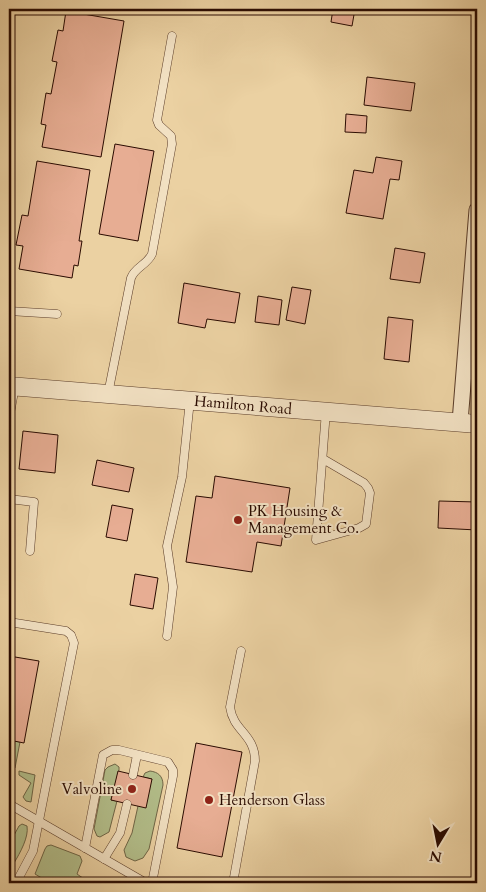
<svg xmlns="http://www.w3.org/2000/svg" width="486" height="892" viewBox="0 0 486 892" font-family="Cardo,serif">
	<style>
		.green { fill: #b2bd89; stroke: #6e6445 }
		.building { fill: #e7ad93; stroke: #2a0b01 }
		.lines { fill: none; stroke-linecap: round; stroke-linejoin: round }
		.service-casing { stroke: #5a3c29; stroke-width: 9 }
		.minor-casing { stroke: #5a3c29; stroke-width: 17 }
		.tertiary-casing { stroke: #5a3c29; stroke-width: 19 }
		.service { stroke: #f2e1c3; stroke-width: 8 }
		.minor { stroke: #f2e1c3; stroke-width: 15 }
		.tertiary { stroke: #f2e1c3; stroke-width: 18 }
		.poi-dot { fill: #8f2418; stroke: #f2e1c3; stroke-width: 2 }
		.labels { text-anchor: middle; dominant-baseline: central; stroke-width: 4; stroke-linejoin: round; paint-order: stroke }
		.street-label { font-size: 15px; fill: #2a0b01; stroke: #f2e1c3 }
		.poi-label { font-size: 15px; fill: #2a0b01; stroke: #f2e1c3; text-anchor: start }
	</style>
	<rect width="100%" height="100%" fill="#ebd1a2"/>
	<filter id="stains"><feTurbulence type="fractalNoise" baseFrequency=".004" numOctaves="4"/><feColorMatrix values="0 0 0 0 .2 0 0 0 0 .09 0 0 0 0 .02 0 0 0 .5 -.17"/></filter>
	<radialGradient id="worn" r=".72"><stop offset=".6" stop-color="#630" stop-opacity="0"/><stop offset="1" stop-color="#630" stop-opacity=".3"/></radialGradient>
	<g class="green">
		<polygon points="9,740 20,742 15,768 9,765"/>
		<polygon points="115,764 119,767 119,770 111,800 117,801 109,832 100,837 97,836 94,829 105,770 108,767"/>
		<polygon points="19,771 35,775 31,802 26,801 23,797 31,783 19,775"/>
		<path d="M150,771C158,772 163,776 163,785L149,849L143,858L135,861L126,857L124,850L132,833L138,806L152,779L143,777L145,773Z"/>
		<path d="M22,824L27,826C29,837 20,853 14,863L9,860V835L13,837L19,826Z"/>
		<polygon points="51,845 80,856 82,861 77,874 90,883 50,883 35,874 45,849 47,846"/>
	</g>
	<g class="building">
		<polygon points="333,9 355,9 352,26 331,22"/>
		<polygon points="393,9 410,9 409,12"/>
		<polygon points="66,11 124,21 101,157 42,147 46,125 41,124 46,93 51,94 57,62 52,61 58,30 63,31"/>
		<polygon points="367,77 415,83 411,111 364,105"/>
		<polygon points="346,114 367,116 366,133 345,132"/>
		<polygon points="115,144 154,151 138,241 99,234"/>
		<polygon points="376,157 402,161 399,180 390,179 383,219 346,213 354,170 373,173"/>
		<polygon points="37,161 90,170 79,241 82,241 78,266 74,265 72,278 19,269 23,246 16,245 22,215 28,216"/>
		<polygon points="395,248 425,253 420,283 390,279"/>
		<polygon points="184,283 240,293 235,323 207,319 205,328 178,323"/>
		<polygon points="292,287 311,290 305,324 286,320"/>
		<polygon points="258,296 282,300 279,325 255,322"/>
		<polygon points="388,317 413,320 409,362 384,359"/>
		<polygon points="23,431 58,435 55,473 19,469"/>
		<polygon points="97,460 134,468 129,492 92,485"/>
		<polygon points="215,476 290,488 281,546 257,542 252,572 186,562 196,496 212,498"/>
		<polygon points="439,501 477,502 477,530 438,528"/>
		<polygon points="112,505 133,509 127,541 106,537"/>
		<polygon points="135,574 158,578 153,609 130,605"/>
		<polygon points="9,656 39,661 24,743 9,740"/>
		<polygon points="196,743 242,752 222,857 177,848"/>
		<polygon points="118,771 152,779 146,808 111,800"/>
	</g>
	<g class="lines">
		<g class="service-casing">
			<g id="service">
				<polyline points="9,311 57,314"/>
				<path d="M108,394L131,278C135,267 147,265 152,254L172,144L171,136L159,125L157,120L172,36"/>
				<polyline points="9,419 15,386"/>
				<path d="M323,459L364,483L368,488L370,493L366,524L359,528L316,540C319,497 323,454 326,411"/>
				<polyline points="9,499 34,502 30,551"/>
				<polyline points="9,622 66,631 71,635 74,643 33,851 16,883"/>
				<polyline points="167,636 173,587 167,546 182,477 190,400"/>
				<polyline points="133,775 137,755"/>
				<polyline points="9,804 146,883"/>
				<polyline points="85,848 103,755 112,750 119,750 168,762 173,770 173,776 152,883"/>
				<polyline points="104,859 120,833 127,804"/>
				<path d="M233,883L255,761C255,734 233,731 230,707L241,651"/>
			</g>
		</g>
		<g class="minor-casing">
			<polyline id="minor" points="460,422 477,210"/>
		</g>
		<g class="tertiary-casing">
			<polyline id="tertiary" points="9,386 477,424"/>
		</g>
		<use href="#service" class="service"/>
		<use href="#minor" class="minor"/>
		<use href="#tertiary" class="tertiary"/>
	</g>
	<g class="poi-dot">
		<circle cx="238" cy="520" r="5"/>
		<circle cx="132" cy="789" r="5"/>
		<circle cx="209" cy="800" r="5"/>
	</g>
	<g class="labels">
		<g class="street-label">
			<text transform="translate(243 405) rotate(5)">Hamilton Road</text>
		</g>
		<g class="poi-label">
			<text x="248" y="511">PK Housing &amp;<tspan x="248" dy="17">Management Co.</tspan></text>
			<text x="122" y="789" text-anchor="end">Valvoline</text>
			<text x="219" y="800">Henderson Glass</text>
		</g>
	</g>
	<rect width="486" height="892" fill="none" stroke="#ebd1a2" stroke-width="30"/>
	<rect x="10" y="10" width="466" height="872" fill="none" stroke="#2a0b01" stroke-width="2.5"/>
	<rect x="15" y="15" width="456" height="862" fill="none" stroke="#2a0b01"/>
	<g transform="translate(438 844) rotate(190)" stroke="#f2e1c3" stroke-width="4" paint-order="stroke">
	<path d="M0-4L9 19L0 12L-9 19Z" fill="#2a0b01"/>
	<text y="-8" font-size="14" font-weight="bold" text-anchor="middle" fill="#2a0b01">N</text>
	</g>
	<rect width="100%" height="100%" filter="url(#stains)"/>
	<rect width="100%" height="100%" fill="url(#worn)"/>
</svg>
